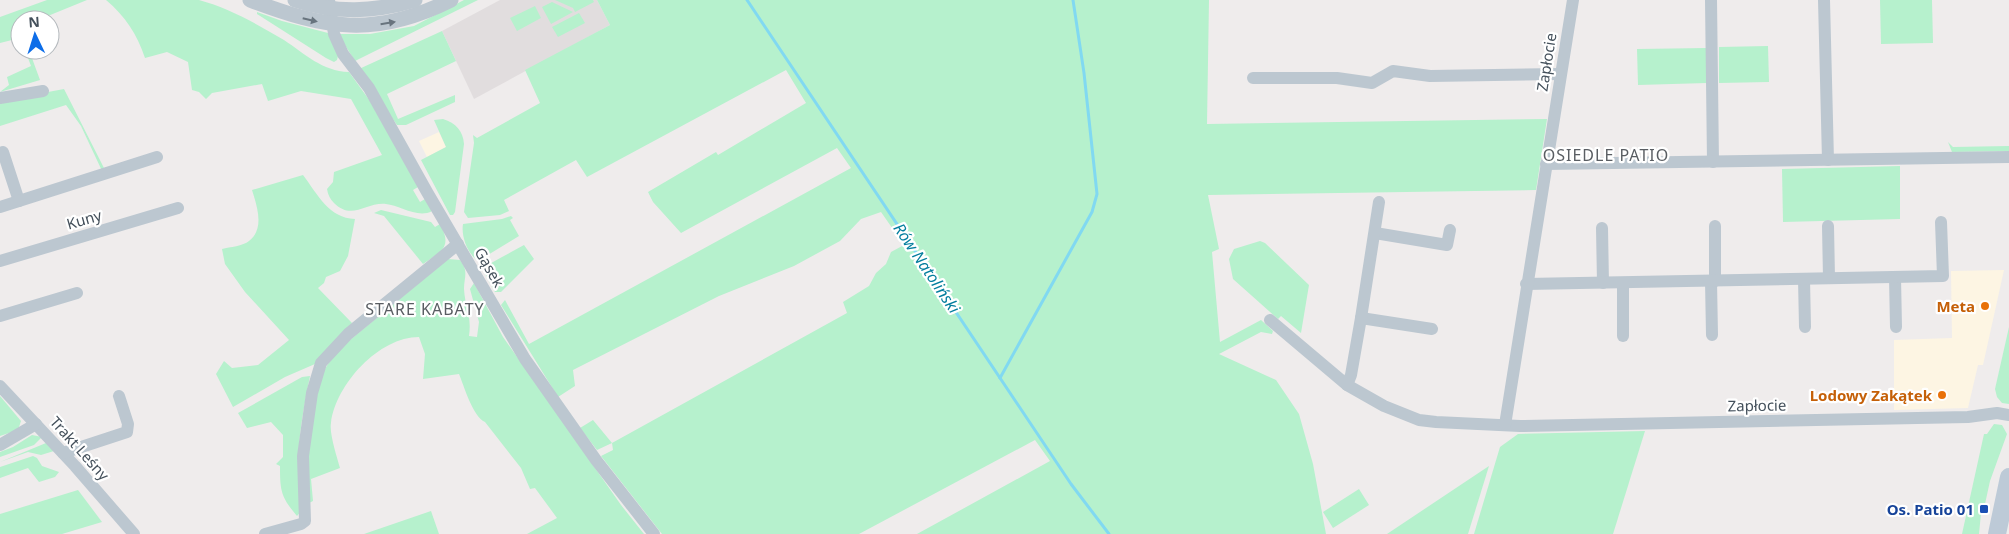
<svg xmlns="http://www.w3.org/2000/svg" width="2009" height="534" viewBox="0 0 2009 534" font-family="'Noto Sans',sans-serif">
	<style>
		.commercial { fill: #fdf5e3 }
		.education { fill: #e1ddde }
		.green { fill: #b6f1cd }
		.lines { fill: none; stroke-linecap: round; stroke-linejoin: round }
		.stream { stroke: #81d9f1; stroke-width: 3 }
		.minor { stroke: #bcc7d0; stroke-width: 12 }
		.tertiary { stroke: #bcc7d0; stroke-width: 15 }
		.secondary { stroke: #bdcad7; stroke-width: 18 }
		.oneway { fill: #68747e }
		.food-dot { fill: #e8710a; stroke: #fff; stroke-width: 2 }
		.transit-dot { fill: #1a4fb4; stroke: #fff; stroke-width: 2 }
		.labels { text-anchor: middle; dominant-baseline: central; stroke-width: 4.5; stroke-linejoin: round; paint-order: stroke }
		.street-label { font-size: 15px; fill: #44505b; stroke: #fff }
		.food-label { font-size: 15px; font-weight: bold; fill: #c56008; stroke: #fff; text-anchor: end }
		.transit-label { font-size: 15px; font-weight: bold; fill: #164399; stroke: #fff; text-anchor: end }
		.neighbourhood-label { font-size: 16px; letter-spacing: 1px; fill: #595d62; stroke: #fff }
		.water-label { font-size: 16px; font-style: italic; fill: #047e9e; stroke: #fff }
	</style>
	<rect width="100%" height="100%" fill="#efecec"/>
	<g class="commercial">
		<polygon points="439,132 446,147 427,157 419,141"/>
		<polygon points="2004,270 1983,365 1978,365 1968,408 1894,410 1894,340 1952,338 1951,271"/>
	</g>
	<polygon class="education" points="500,0 597,0 610,25 474,99 442,31"/>
	<g class="green">
		<polygon points="47,0 87,0 38,20 20,20 20,38 0,43 0,17"/>
		<path d="M106,0H199C229,8 257,24 284,40C305,54 322,71 349,72L370,101L418,187L413,190L420,202L425,199L432,211C418,219 399,205 386,204C366,202 352,221 334,203C330,199 328,195 327,189L333,182L334,172L382,155L351,99L301,91L268,101L262,84L212,93L206,99L199,92L192,90L188,62L167,52L145,58C137,34 125,16 106,0Z"/>
		<polygon points="464,0 478,0 355,61 338,34 370,34 414,26"/>
		<polygon points="555,0 593,0 594,2 575,12 573,8"/>
		<polygon points="597,0 1209,0 1207,124 1547,119 1536,190 1208,195 1219,249 1212,252 1220,342 1261,320 1273,331 1272,334 1261,332 1219,354 1276,380 1299,414 1313,464 1326,534 917,534 1050,461 1035,440 859,534 662,534 601,456 613,450 612,443 597,450 580,428 593,420 612,443 847,313 843,302 869,286 876,273 886,264 891,252 904,245 881,212 861,219 840,241 794,266 719,296 573,370 575,386 558,397 501,305 505,300 529,344 851,168 837,148 681,233 653,202 648,192 716,152 718,155 806,103 786,70 587,177 576,160 504,200 509,211 500,215 468,218 464,212 474,143 473,135 477,138 540,103 525,70 610,25"/>
		<polygon points="1880,0 1932,0 1933,43 1881,44"/>
		<polygon points="552,2 573,12 551,24 542,7"/>
		<polygon points="535,6 541,18 517,31 510,18"/>
		<polygon points="257,12 282,21 328,33 338,56 337,60 334,62 326,58 257,14"/>
		<polygon points="579,13 585,23 558,37 552,27"/>
		<polygon points="442,31 456,61 387,94 398,119 455,95 455,102 406,125 397,125 359,69"/>
		<polygon points="1768,46 1769,82 1719,83 1719,47"/>
		<polygon points="1706,48 1707,83 1638,85 1637,49"/>
		<polygon points="25,50 29,50 40,80 0,92 9,85 7,77 31,66"/>
		<polygon points="64,89 106,172 103,173 81,126 66,105 0,126 0,101"/>
		<path d="M443,119C456,123 463,131 464,144L455,212L453,215H450L421,160L446,147L434,120Z"/>
		<polygon points="1948,142 1953,147 2009,146 2009,151 1952,152"/>
		<polygon points="1900,166 1900,219 1783,222 1782,169"/>
		<path d="M303,175C318,195 329,218 355,219L348,256L340,271L326,277L324,283L318,288L352,323L315,364L285,377L233,407L216,374L224,361L232,368L258,365L289,340L245,292L225,264L222,249C230,247 243,246 249,241C265,229 257,206 252,190Z"/>
		<path d="M381,210L431,222L435,227L440,224C453,248 441,251 423,264L384,216L374,213Z"/>
		<path d="M511,216L513,218L510,220L519,236L478,261C467,253 461,236 463,224L502,219Z"/>
		<polygon points="1260,241 1265,243 1309,285 1301,333 1281,316 1278,319 1233,279 1229,259 1234,249"/>
		<polygon points="524,245 534,259 501,292 495,292 482,268"/>
		<path d="M448,259L460,260C469,271 464,277 464,289C465,307 472,316 469,336L477,337L479,322L470,289L474,283L503,337L621,505L644,534H527L557,518L535,488L530,489L521,468L485,422C473,417 464,386 459,374L423,379L425,354L419,337C379,337 336,384 331,423C329,433 337,457 340,468L311,479L313,501L309,503C306,474 311,399 323,373C328,362 336,354 344,345Z"/>
		<polygon points="2009,327 2009,404 2002,403 1997,397 1995,389"/>
		<path d="M310,376C301,421 293,465 302,510L297,516C281,497 280,491 280,466L276,464L283,457V435L271,422L247,428L238,413L302,377Z"/>
		<polygon points="0,396 21,421 18,430 0,436"/>
		<polygon points="1994,424 2002,425 2007,434 1990,481 1985,504 1982,503 1979,534 1962,534 1984,434 1987,434"/>
		<polygon points="1645,431 1613,534 1474,534 1500,447 1518,434"/>
		<polygon points="32,435 42,437 34,445 0,457 0,452 13,447"/>
		<polygon points="46,443 54,451 41,455 28,452 0,462"/>
		<polygon points="33,456 37,458 42,466 59,472 55,477 39,482 28,468 0,478 0,467"/>
		<polygon points="1489,466 1468,534 1387,534"/>
		<polygon points="1359,489 1369,505 1333,528 1323,512"/>
		<polygon points="78,490 102,522 62,534 0,534 0,514"/>
		<polygon points="431,511 439,534 364,534"/>
	</g>
	<g class="lines">
		<g class="stream">
			<polyline points="747,0 1071,484 1109,534"/>
			<polyline points="1000,378 1092,212 1097,194 1084,73 1073,0"/>
		</g>
		<g class="minor">
			<polyline points="329,0 334,34 343,54 369,88 427,192 525,359 596,460 654,534"/>
			<polyline points="1711,0 1713,162"/>
			<polyline points="1824,0 1828,160"/>
			<polyline points="1253,78 1337,78 1372,83 1393,71 1430,76 1560,74"/>
			<polyline points="0,98 43,91"/>
			<polyline points="3,152 19,201"/>
			<polyline points="1546,164 2009,157"/>
			<polyline points="0,207 157,157"/>
			<polyline points="1715,226 1715,281"/>
			<polyline points="1828,226 1829,278"/>
			<polyline points="1602,228 1603,283"/>
			<polyline points="1375,233 1447,245 1450,230"/>
			<polyline points="0,261 178,208"/>
			<polyline points="1895,277 1896,327"/>
			<polyline points="1804,279 1805,327"/>
			<polyline points="1711,281 1712,335"/>
			<polyline points="1623,283 1623,336"/>
			<polyline points="1526,284 1943,276 1941,222"/>
			<polyline points="0,316 77,293"/>
			<polyline points="1361,318 1432,329"/>
			<polyline points="1270,320 1347,385 1384,406 1419,420 1436,422 1520,426 1968,417 1997,413 2009,415"/>
			<polyline points="1347,385 1351,375 1361,318 1379,202"/>
			<polyline points="0,386 75,466 134,534"/>
			<polyline points="1505,425 1573,0"/>
			<polyline points="0,445 36,424"/>
			<polyline points="63,453 127,432 128,424 119,396"/>
			<polyline points="265,534 301,524 305,521 303,456 312,393 321,363 348,334 458,244"/>
		</g>
		<g class="tertiary">
			<path d="M250,0C326,29 375,38 451,0"/>
			<path d="M295,0C336,14 374,12 415,0"/>
		</g>
		<polyline class="secondary" points="1997,534 2009,477"/>
	</g>
	<defs><path id="oneway-solid" d="M-6-.8H1V-3.2L6.5 0L1 3.2V.8H-6Z" transform="scale(1.25)"/></defs>
	<g class="oneway">
		<use href="#oneway-solid" transform="translate(310 20) rotate(13)"/>
		<use href="#oneway-solid" transform="translate(388 23) rotate(-9)"/>
	</g>
	<g class="food-dot">
		<circle cx="1985" cy="306" r="5"/>
		<circle cx="1942" cy="395" r="5"/>
	</g>
	<rect class="transit-dot" x="1979" y="504" width="10" height="10" rx="2.5"/>
	<g class="labels">
		<g class="street-label">
			<text transform="translate(1546 62) rotate(-81)">Zapłocie</text>
			<text transform="translate(84 219) rotate(-16)">Kuny</text>
			<text transform="translate(490 267) rotate(60)">Gąsek</text>
			<text transform="translate(1757 405) rotate(-1)">Zapłocie</text>
			<text transform="translate(80 448) rotate(48)">Trakt Leśny</text>
		</g>
		<g class="food-label">
			<text x="1975" y="306">Meta</text>
			<text x="1932" y="395">Lodowy Zakątek</text>
		</g>
		<g class="transit-label">
			<text x="1974" y="509">Os. Patio 01</text>
		</g>
		<g class="neighbourhood-label">
			<text x="1606" y="155">OSIEDLE PATIO</text>
			<text x="425" y="309">STARE KABATY</text>
		</g>
		<g class="water-label">
			<text transform="translate(927 268) rotate(56)">Rów Natoliński</text>
		</g>
	</g>
	<g transform="translate(35 35) rotate(356)"><circle r="24" fill="#ffffff" stroke="#b4b9bd"/>
	<path d="M0-4L9 19L0 12L-9 19Z" fill="#0d6de8"/>
	<text y="-8" font-size="14" font-weight="bold" text-anchor="middle" fill="#44505b">N</text>
	</g>
</svg>
